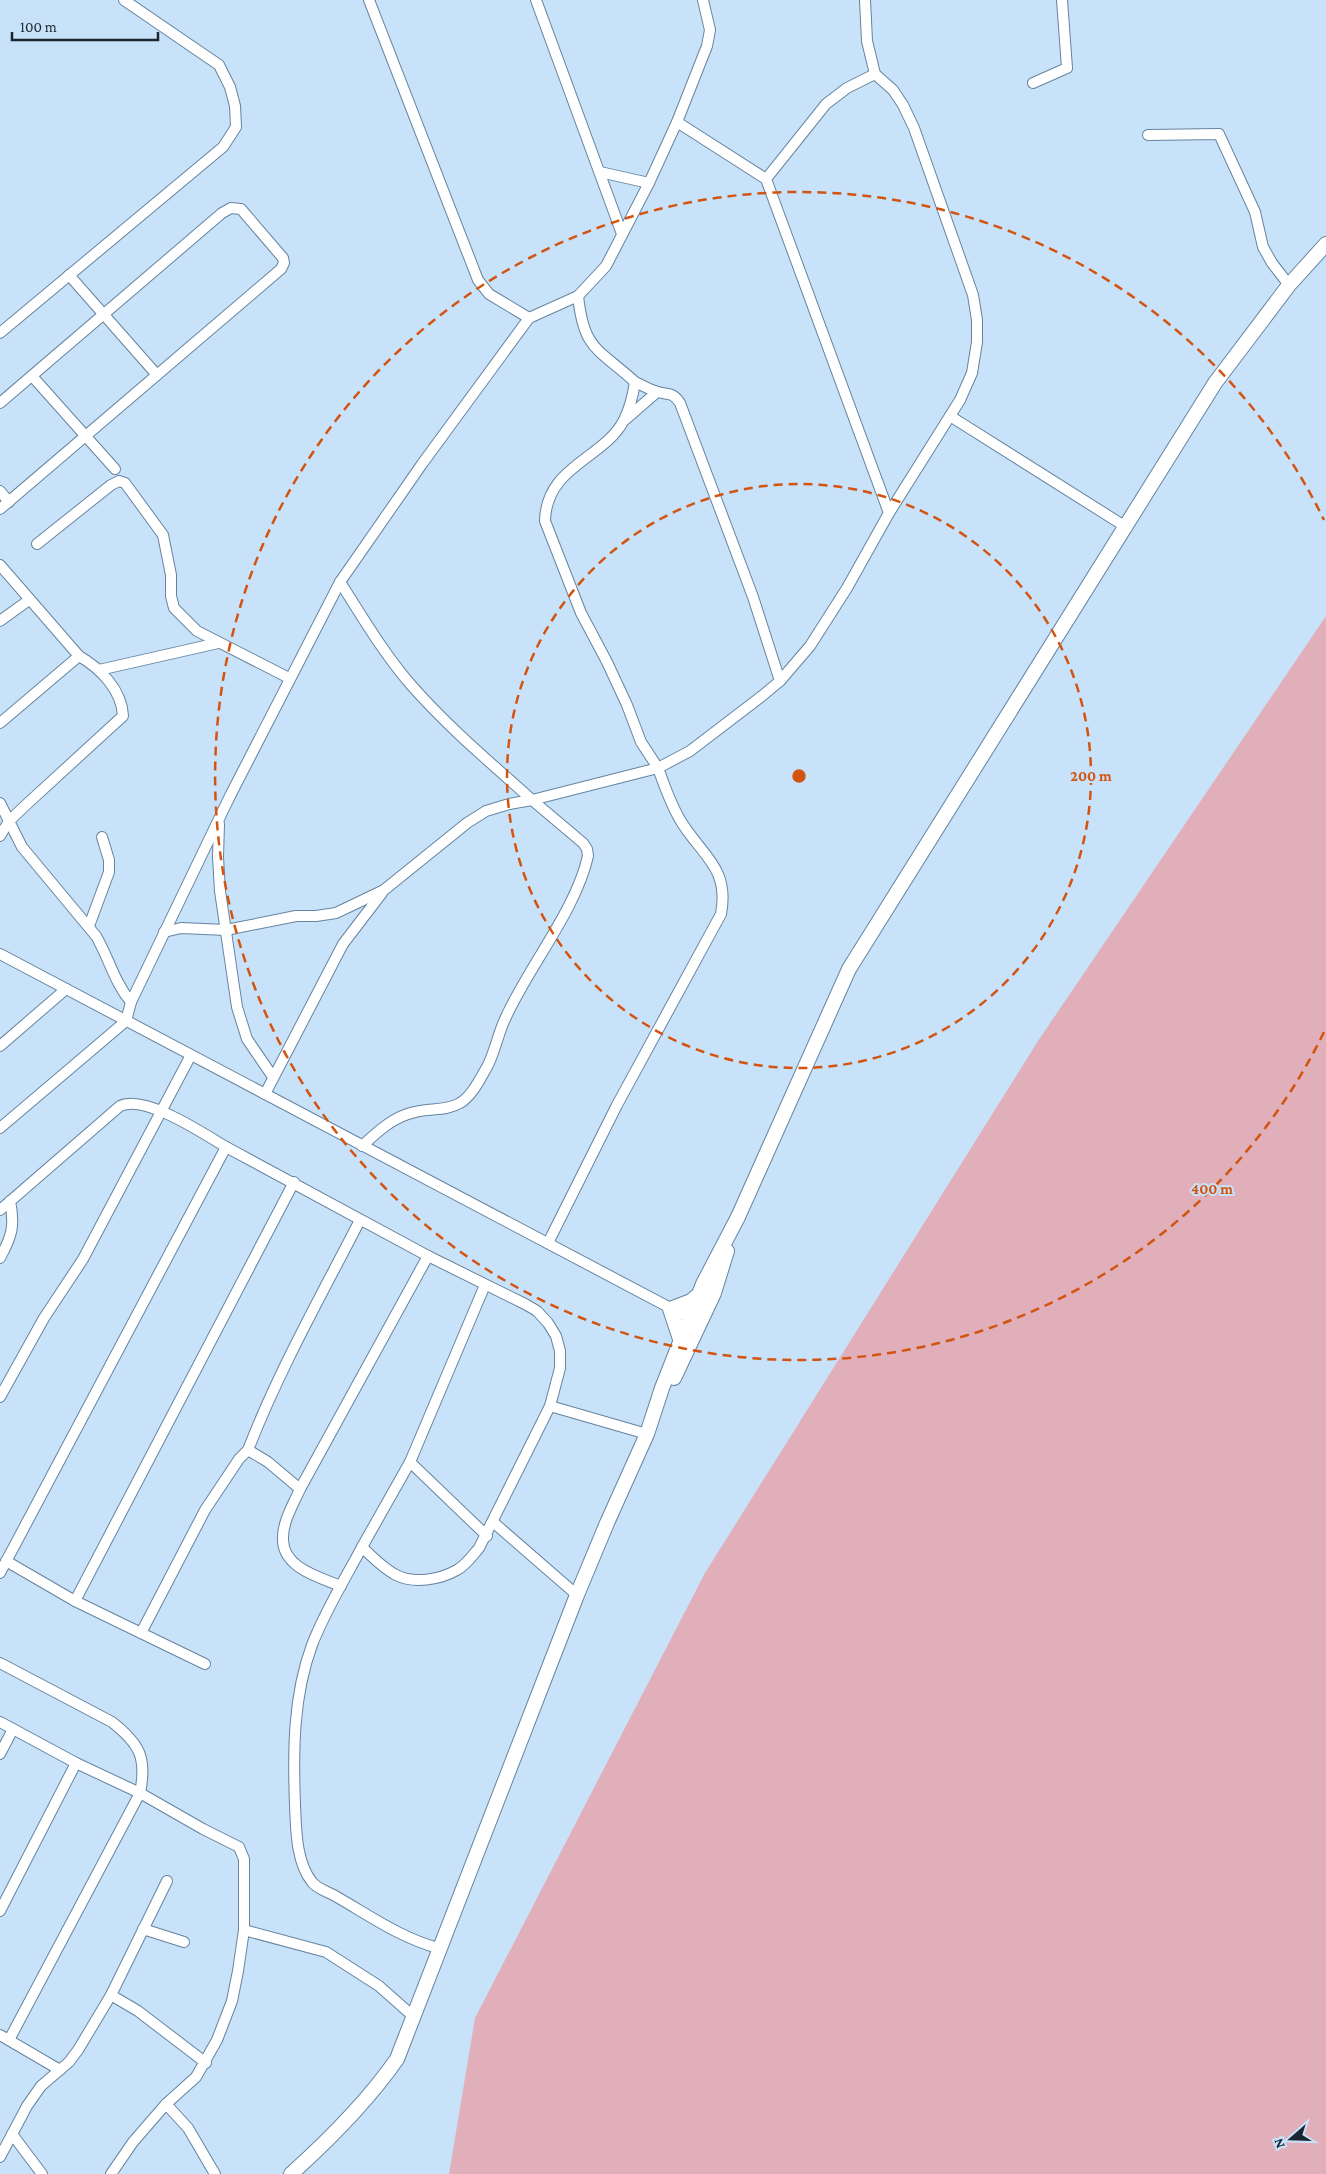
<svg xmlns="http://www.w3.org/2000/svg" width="1326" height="2174" viewBox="0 0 1326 2174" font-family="'Crimson Pro',serif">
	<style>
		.green { fill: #e1afb9 }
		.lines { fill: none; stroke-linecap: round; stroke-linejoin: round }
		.street-casing { stroke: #65849f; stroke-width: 12 }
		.secondary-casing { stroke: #65849f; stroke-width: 16 }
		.street { stroke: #fff; stroke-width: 10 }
		.secondary { stroke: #fff; stroke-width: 14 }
		.ring { fill: none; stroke: #d35410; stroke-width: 2.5; stroke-dasharray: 9 6 }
		.centre { fill: #d35410; stroke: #c8e2fa; stroke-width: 2.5 }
		.ring-label { font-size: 15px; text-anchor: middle; font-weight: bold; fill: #d35410; stroke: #c8e2fa; stroke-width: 4; stroke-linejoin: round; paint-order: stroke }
	</style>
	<rect width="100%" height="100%" fill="#c8e2fa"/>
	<polygon class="green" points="1326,616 1326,2174 449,2174 475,2018 705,1573 1038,1041"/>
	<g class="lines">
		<g class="street-casing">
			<g id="street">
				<polyline points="369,0 478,280 489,294 529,318"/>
				<polyline points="536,0 622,234"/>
				<polyline points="875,74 847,88 826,104 766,179 889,513"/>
				<polyline points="1033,83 1067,68 1062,0"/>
				<polyline points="677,122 766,179"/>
				<polyline points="1148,135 1219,134 1255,212 1263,247 1272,263 1289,285"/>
				<polyline points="600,172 649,183"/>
				<polyline points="69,275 157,375"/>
				<path d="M578,296C584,351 598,348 635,382C633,395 630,408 624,420C604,459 546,466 545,521L581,613L607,662L627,705L641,742L658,768L690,751L762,696L780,681L810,646L847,588L889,513L960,400L972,373L977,342V320L973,295L914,128L903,105L893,90L875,74L867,41L865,0"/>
				<polyline points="0,333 223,147 236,127 235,106 230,87 219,65 124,0"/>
				<polyline points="32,376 115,469"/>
				<path d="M635,382C642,385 648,389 655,391C667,396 671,390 680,403L753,597L780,681"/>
				<polyline points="0,403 222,213 231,208 241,209 283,258 284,263 281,269 0,509"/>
				<polyline points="950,416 1126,527"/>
				<polyline points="626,419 657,392"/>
				<polyline points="0,491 9,502"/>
				<polyline points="37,544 111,485 119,481 125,483 163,535 171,575 171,596 174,608 197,631 289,678"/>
				<polyline points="0,565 79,656 0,723"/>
				<path d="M340,582C363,618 384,654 412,686C448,727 491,763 532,800L658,768C664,785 670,802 679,818C700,855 730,866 721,914L617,1105L548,1243"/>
				<polyline points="0,621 29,600"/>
				<polyline points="99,670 218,643"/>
				<path d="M0,803L22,847L96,936C109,958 114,982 131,1002"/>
				<polyline points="219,824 218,857 220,891 237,1007 247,1039 273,1077"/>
				<path d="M0,836L9,821L28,803L123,716C122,690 100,668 79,656"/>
				<polyline points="89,926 109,872 109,860 102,837"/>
				<path d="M164,932L181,928L226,930L296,916H316L336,913L384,890L467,823L486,811L509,804L532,800L583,843L587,849L588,856C576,910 529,966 506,1017C498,1033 495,1052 487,1067C480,1079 472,1096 460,1103C447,1111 429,1108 415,1112C394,1116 377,1132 362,1146"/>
				<polyline points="0,954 695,1321"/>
				<polyline points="0,1046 66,989"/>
				<polyline points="265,1094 343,944 382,893"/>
				<polyline points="0,1128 126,1021 131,1002 230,796 340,582 422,464 529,318 578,296 606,266 649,183 677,122 707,46 710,30 703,0"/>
				<path d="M226,1147L428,1256L525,1304L537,1311L548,1323L556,1336L560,1351V1368L550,1406L479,1548C472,1556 466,1565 457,1570C439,1580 414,1584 396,1575C383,1568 372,1557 362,1547C345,1579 325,1611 312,1645C293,1696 293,1752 295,1805C296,1829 296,1862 312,1882C317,1889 329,1892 337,1897C370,1916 401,1938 438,1948"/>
				<path d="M0,1210L120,1106C145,1094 204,1134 226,1147L0,1573"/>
				<path d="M360,1220C321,1296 279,1370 248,1450L268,1462L300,1489L428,1256"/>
				<path d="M0,1258C12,1236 15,1226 10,1201"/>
				<polyline points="485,1285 410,1462 487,1536"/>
				<polyline points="0,1397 44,1318 83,1259 191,1055"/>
				<polyline points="550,1406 647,1434"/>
				<path d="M300,1489C294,1503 283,1521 283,1537C281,1567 318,1577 341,1586"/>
				<polyline points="493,1522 577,1595"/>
				<polyline points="362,1547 410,1462"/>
				<polyline points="6,1561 75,1601 294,1182"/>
				<polyline points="75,1601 205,1664"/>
				<polyline points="141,1633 205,1510 239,1459 248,1450"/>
				<path d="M0,1663L112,1722C140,1744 147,1758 140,1793L9,2040"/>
				<polyline points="0,1722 76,1763 0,1911"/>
				<polyline points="0,1754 13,1729"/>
				<polyline points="76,1763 140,1793 203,1829 239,1847 244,1859 244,1930 238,1971 232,2001 217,2040 196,2077 166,2104 133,2142 111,2174"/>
				<polyline points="143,1929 184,1942"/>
				<polyline points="244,1930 326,1952 379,1986 414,2017"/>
				<polyline points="111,1995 167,1881"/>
				<polyline points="0,2035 60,2070"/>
				<polyline points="166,2104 188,2128 215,2174"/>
				<polyline points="12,2134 42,2174"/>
				<polyline points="0,2157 27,2106 41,2086 69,2062 78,2050 111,1995 138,2011 206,2063"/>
			</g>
		</g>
		<g class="secondary-casing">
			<g id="secondary">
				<polyline points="680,1339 670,1309 691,1301 698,1295"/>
				<polyline points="674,1378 714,1293 727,1251"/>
				<path d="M291,2174C330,2139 367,2102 397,2059L577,1595L607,1523L647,1434L662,1388L703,1284L738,1217L849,969L1215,383L1289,285L1326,244"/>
			</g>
		</g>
		<use href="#street" class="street"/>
		<use href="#secondary" class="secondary"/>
	</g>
	<g class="ring">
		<circle cx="799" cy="776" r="292"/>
		<path d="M1324 1032A584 584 0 1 1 1324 520"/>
	</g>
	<circle cx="799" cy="776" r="8" class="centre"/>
	<g class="ring-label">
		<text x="1091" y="781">200 m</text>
		<text x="1212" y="1194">400 m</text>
	</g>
	<g transform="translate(1291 2139) rotate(250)" stroke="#c8e2fa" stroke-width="4" paint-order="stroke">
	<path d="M0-4L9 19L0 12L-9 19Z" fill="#1a2732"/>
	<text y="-8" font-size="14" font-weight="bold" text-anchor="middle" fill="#1a2732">N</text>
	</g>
	<path d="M12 32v8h146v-8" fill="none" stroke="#1a2732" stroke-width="2.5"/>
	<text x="20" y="32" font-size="15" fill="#1a2732" stroke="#c8e2fa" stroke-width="4" paint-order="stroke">100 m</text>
</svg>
